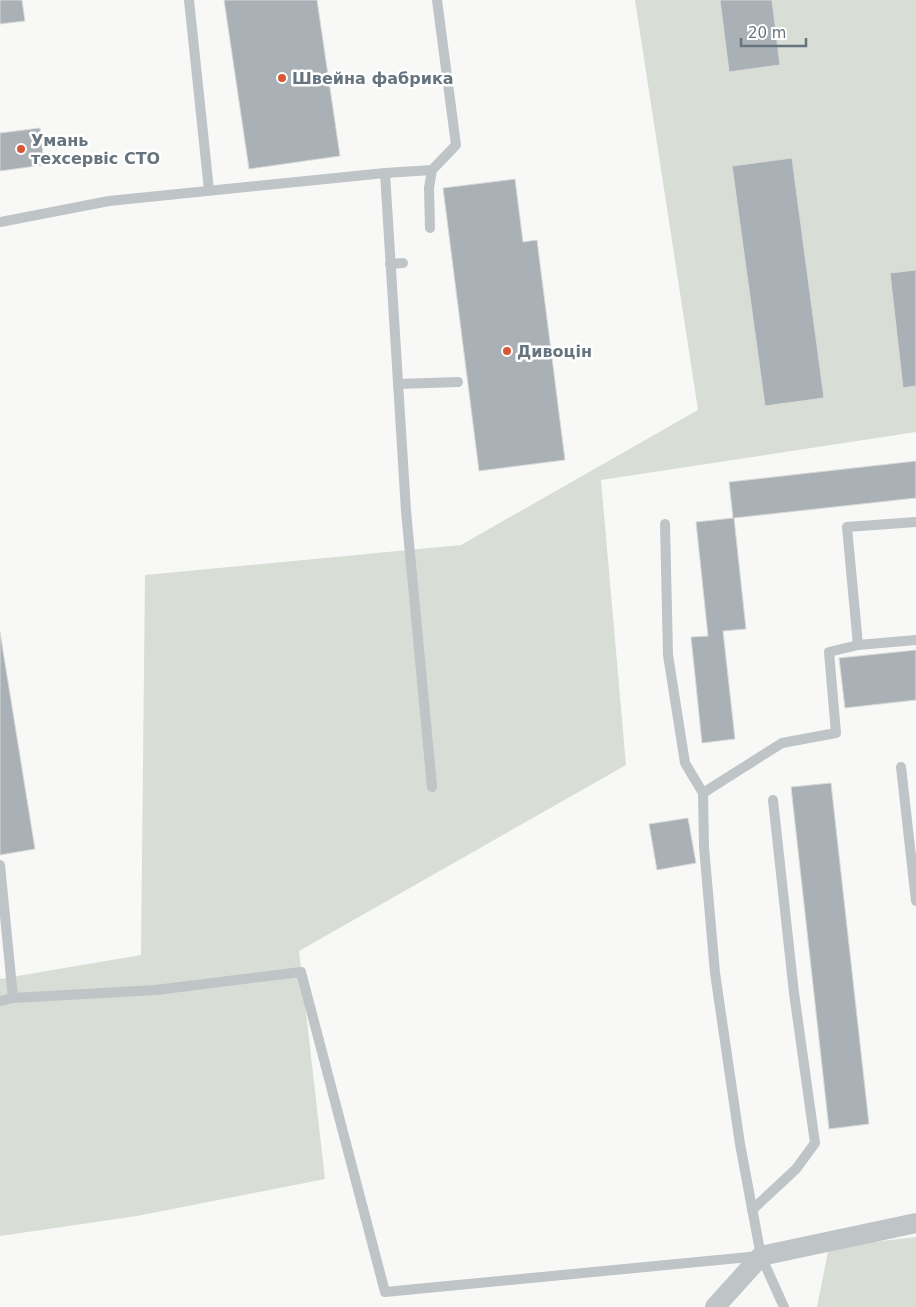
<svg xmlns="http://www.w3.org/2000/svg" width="916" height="1307" viewBox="0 0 916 1307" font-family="'DejaVu Sans',sans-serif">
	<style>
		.green { fill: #d8ddd5 }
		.building { fill: #a9b1b6; stroke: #dadad8 }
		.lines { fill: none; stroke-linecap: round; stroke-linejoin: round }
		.lane { stroke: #bfc4c7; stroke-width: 10 }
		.street { stroke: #bfc4c7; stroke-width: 20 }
		.poi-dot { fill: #d85736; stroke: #fff; stroke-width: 2 }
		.labels { text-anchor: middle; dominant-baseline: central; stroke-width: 5; stroke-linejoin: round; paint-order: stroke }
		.poi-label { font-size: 16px; font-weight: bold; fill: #65747f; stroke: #fff; text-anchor: start }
	</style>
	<rect width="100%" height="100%" fill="#f8f8f6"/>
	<g class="green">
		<polygon points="635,0 916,0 916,432 601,480 626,765 299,951 325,1179 137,1216 0,1236 0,979 141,955 145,575 461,545 698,410"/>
		<polygon points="916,1237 916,1307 817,1307 829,1247"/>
	</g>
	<g class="building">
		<polygon points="0,0 22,0 25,21 0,24"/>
		<polygon points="224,0 317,0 340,156 249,169"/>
		<polygon points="720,0 772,0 780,65 729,72"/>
		<polygon points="40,128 44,165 0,171 0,133"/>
		<polygon points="792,158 824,398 765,406 732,166"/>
		<polygon points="515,179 523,242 537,240 565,460 479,471 443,188"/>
		<polygon points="916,270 916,386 903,388 890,273"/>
		<polygon points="916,461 916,498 734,518 746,629 723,631 735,739 702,743 691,637 708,636 696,522 733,518 729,482"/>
		<polygon points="0,632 35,849 0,855"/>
		<polygon points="916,650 916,700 845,708 839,658"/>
		<polygon points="831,783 869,1124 829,1129 791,787"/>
		<polygon points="688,818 696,863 657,870 649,824"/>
	</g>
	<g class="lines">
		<g class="lane">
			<polyline points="189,0 209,190"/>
			<polyline points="385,173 406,511 432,787"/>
			<polyline points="0,222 109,201 385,173 432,170 456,145 437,0"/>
			<polyline points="430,228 429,188 432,170"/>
			<polyline points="390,264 403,263"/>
			<polyline points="398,384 458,382"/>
			<polyline points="665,524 668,655 685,763 703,793 704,847 715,973 740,1144 761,1256 784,1307"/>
			<polyline points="858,645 847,527 916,522"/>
			<polyline points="901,767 916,901"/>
			<polyline points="703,793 782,743 836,733 829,652 858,645 916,640"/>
			<polyline points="0,865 13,998 156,990 301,972 385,1292 760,1256"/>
			<polyline points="0,1001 13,998"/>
			<polyline points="752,1210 796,1169 815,1143 794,993 773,800"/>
		</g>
		<polyline class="street" points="715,1307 761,1256 916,1223"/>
	</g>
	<g class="poi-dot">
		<circle cx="282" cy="78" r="5"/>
		<circle cx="21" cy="149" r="5"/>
		<circle cx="507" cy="351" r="5"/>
	</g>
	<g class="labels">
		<g class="poi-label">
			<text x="292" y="78">Швейна фабрика</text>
			<text x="31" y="140">Умань<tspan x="31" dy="18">техсервіс СТО</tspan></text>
			<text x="517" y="351">Дивоцін</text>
		</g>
	</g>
	<path d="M741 38v8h65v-8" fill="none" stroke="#65747f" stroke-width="2.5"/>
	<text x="748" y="38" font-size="15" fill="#65747f" stroke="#ffffff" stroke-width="4" paint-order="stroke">20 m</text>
</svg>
